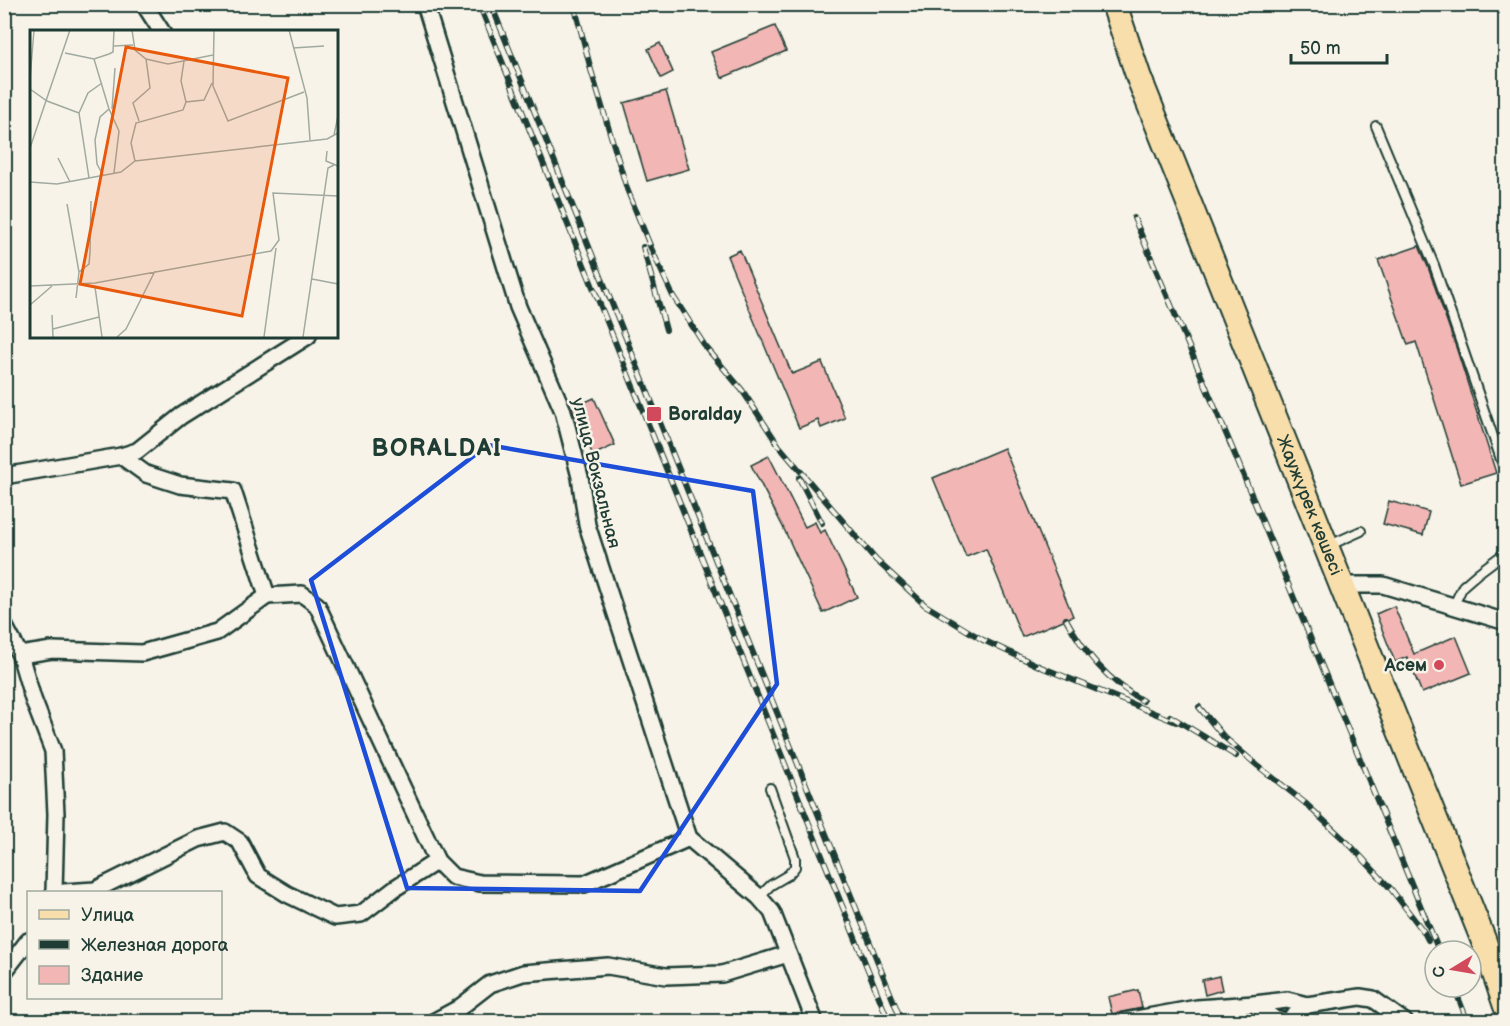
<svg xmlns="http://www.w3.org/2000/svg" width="1510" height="1026" viewBox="0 0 1510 1026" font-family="'Balsamiq Sans',sans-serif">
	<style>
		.building { fill: #f2b7b5; stroke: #1f3d34; stroke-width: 1.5 }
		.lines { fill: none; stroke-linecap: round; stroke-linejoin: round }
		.lane-casing { stroke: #1f3d34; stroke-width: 12 }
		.street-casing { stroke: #1f3d34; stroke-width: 20 }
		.primary-casing { stroke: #1f3d34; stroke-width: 28 }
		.lane { stroke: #f7f3e8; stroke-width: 8 }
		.street { stroke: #f7f3e8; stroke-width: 15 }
		.primary { stroke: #f8deab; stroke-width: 24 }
		.rail-casing { stroke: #1f3d34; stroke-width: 6 }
		.rail { stroke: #f7f3e8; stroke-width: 4; stroke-dasharray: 11; stroke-linecap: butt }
		.marked { fill: none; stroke: #1d4ed8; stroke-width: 4.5; stroke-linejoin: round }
		.poi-dot { fill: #d1495b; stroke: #f7f3e8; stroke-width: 2 }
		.labels { text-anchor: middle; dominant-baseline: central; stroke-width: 5; stroke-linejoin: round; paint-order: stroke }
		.poi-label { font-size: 18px; font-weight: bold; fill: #1f3d34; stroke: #f7f3e8; text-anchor: start }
		.street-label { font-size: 18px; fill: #1f3d34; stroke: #f7f3e8 }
		.district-label { font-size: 24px; font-weight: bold; letter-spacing: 1.5px; fill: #1f3d34; stroke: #f7f3e8 }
		.inset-road { fill: none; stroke: #a1aaa0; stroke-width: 1.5 }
		.view { fill: #e8590c; fill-opacity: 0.15; stroke: #e8590c; stroke-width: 3 }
		.inset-edge { fill: none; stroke: #1f3d34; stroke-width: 3 }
	</style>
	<rect width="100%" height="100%" fill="#f7f3e8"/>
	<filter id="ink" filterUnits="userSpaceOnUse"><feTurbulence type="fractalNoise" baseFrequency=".0167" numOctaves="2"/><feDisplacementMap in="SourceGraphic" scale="12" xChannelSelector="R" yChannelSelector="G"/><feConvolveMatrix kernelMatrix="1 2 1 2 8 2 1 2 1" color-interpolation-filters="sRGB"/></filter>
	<g filter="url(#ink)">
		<g class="building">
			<polygon points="775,26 786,51 722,78 711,52"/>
			<polygon points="660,43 673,72 661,78 648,49"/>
			<polygon points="666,91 689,169 647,181 624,103"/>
			<polygon points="1419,246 1428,267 1457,350 1496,473 1461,484 1416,342 1408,345 1378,260"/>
			<polygon points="740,250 792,374 822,362 845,418 821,428 818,420 799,428 727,256"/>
			<polygon points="594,398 615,445 593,455 572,408"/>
			<polygon points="1004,448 1073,616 1022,637 986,549 966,557 933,478"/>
			<polygon points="769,456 805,527 815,522 820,533 825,530 857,597 823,613 783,527 751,465"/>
			<polygon points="1389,501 1429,512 1423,535 1383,524"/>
			<polygon points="1394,606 1414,654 1456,636 1471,673 1422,693 1407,657 1395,662 1376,614"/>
			<polygon points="1219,976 1222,990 1205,995 1202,980"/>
			<polygon points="1138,990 1142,1008 1112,1014 1108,997"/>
		</g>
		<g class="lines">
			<g class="lane-casing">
				<g id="lane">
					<polyline points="1376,126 1434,265 1506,474"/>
					<polyline points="1330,545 1361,531"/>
					<polyline points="1453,607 1463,586 1478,573 1506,552"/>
					<polyline points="759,897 771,885 788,875 795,867 795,858 770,788"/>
				</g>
			</g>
			<g class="street-casing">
				<g id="street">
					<polyline points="144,4 162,32"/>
					<polyline points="425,4 518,307 563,411 580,477 587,525 689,838 759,897 772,912 815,1022"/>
					<polyline points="121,456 146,474 180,485 233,491 267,596 302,594 317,605 437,861 453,877 480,883 584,884 689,838"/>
					<polyline points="4,476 121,456 137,451 181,416 308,336"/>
					<polyline points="1342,585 1383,585 1506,622"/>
					<polyline points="4,625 20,655 33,699 53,751 56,814 54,892"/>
					<polyline points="20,655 52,650 142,653 217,632 267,596"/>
					<polyline points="64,892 95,890 198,839 225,832 240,842 258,876 287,894 335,917 361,914 395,888 437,861"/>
					<polyline points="4,972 28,941"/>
					<polyline points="1254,1004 1276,1020 1288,1021 1307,1005"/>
					<polyline points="433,1022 459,1008 490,984 523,973 608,966 666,976 722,974 788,954"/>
					<polyline points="1120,1022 1197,1008 1254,1004 1287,1000 1307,1005 1360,997 1373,999 1405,1022"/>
				</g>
			</g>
			<g class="primary-casing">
				<g id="primary">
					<path id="s1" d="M1114,4L1139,78L1483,939L1506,1006"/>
				</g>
			</g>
			<use href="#lane" class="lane"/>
			<use href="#street" class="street"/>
			<use href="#primary" class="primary"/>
			<g class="rail-casing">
				<g id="rail">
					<polyline points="479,4 889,1022"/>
					<polyline points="491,4 902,1022"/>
					<polyline points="574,4 591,70 627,189 651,248 673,296 705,346 742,390 779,446 876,560 925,605 983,640 1041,667 1176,722"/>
					<polyline points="1134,218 1233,450 1439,951"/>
					<polyline points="643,247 666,330"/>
					<polyline points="799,478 822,523"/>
					<path d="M1066,619C1085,654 1108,681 1143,701"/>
					<polyline points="1199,707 1224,737 1258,766 1305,803 1351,846 1391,889 1424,932 1428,940"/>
					<polyline points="1170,716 1236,756"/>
					<polyline points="1454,987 1468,1022"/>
				</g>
			</g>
			<use href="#rail" class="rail"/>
		</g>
	</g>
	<path class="marked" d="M488,445L753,491L777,684L640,891L407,888L311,580Z"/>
	<g class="poi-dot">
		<rect x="646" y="406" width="16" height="16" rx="3"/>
		<circle cx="1439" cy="665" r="6"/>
	</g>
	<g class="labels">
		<g class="poi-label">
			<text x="668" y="414">Boralday</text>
			<text x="1427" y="665" text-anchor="end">Асем</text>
		</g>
		<g class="street-label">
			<text transform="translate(596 473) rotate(76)">улица Вокзальная</text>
			<text stroke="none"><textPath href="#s1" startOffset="538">Жаужүрек көшесі</textPath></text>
		</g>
		<g class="district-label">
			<text x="437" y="448">BORALDAI</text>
		</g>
	</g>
	<g transform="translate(30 30)">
		<rect width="308" height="308" fill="#f7f3e8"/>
		<path class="inset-road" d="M102,0L105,20L116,29L138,34L183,25M184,0L183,56L198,91L274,62M259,0L277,68L280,110M84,16L103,15M263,18L294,16M35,23L64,29L79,24L83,22L84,0M64,29L79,79M154,31L151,51L156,72M0,49L4,0M0,59L17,71L49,83M82,79L85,38M109,91L103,73L120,58L116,29M304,105L308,86M0,118L40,0M297,121L296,131L308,136M28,128L40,152M105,131L101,113L106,93L153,80L156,72L174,70L182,53M73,145L67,134L65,110L70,87L79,79L89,101L84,143M59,148L49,83L58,63L72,53M0,152L27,154L91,142L105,131L297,109L308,103M37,174L49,242L46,268M60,223L61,171M49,242L59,234L60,223M282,249L308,254M0,256L65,253L241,221L249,210L243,163L308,166M65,257L72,307M0,275L22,256M22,285L23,307M23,299L69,287M87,307L96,299L125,241M234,307L246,218M273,307L298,138L304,135"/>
		<path class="view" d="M96,17L258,48L212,286L50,254Z"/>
		<rect width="308" height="308" class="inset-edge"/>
	</g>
	<rect width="1510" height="1026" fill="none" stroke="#f7f3e8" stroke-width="24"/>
	<rect x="12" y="12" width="1486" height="1002" fill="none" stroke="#1f3d34" stroke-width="2" filter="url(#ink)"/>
	<rect x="27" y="891" width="195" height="108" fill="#f7f3e8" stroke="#a1aaa0" stroke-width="1.5"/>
	<rect x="39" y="910" width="30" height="9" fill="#f8deab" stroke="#a1aaa0" stroke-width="1.5"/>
	<text x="81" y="921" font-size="18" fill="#1f3d34">Улица</text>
	<rect x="39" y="940" width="30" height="9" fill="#1f3d34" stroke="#a1aaa0" stroke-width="1.5"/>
	<text x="81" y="951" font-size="18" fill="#1f3d34">Железная дорога</text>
	<rect x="39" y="966" width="30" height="18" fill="#f2b7b5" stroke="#a1aaa0" stroke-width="1.5"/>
	<text x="81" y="981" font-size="18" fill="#1f3d34">Здание</text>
	<g transform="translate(1453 969) rotate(259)"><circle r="28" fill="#f7f3e8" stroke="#a1aaa0" stroke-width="1.5"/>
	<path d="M0-4.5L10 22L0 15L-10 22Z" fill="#d1495b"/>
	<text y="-9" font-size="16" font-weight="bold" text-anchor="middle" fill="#1f3d34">С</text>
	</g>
	<path d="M1291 54v9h96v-9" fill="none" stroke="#1f3d34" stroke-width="3"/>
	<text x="1300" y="54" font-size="18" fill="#1f3d34" stroke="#f7f3e8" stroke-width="4.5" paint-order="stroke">50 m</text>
</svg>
